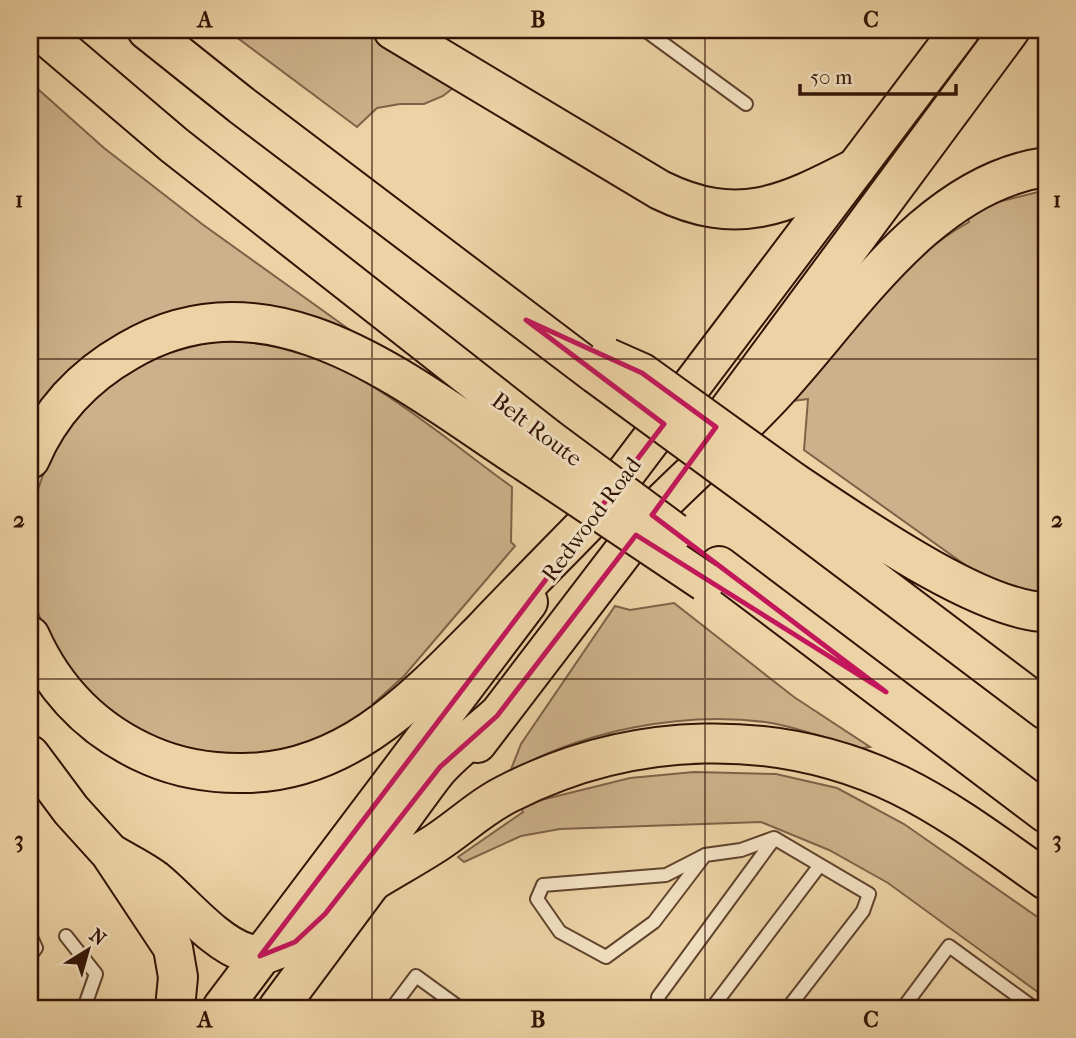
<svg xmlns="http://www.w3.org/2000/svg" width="1076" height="1038" font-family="'IM FELL French Canon',serif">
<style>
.green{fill:#ccb28a;stroke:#7e6248;stroke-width:2}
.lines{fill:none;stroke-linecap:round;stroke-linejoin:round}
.service-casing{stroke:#60432d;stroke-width:16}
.primary-casing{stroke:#311305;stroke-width:42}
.motorway-casing{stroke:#311305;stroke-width:42}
.service{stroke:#f3e2c4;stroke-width:12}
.primary{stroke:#ecd3a5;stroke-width:38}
.motorway{stroke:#ecd3a5;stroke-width:38}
.motorway-bridge-casing{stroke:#311305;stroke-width:42;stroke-linecap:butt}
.motorway-bridge{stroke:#ecd3a5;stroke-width:38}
.marked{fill:none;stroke:#c2185b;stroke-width:5;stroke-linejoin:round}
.grid{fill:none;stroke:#311305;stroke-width:2;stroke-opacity:0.55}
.labels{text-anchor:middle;stroke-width:6;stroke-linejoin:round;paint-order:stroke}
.street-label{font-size:23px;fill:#311305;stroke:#f3e2c4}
.neatline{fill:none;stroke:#311305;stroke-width:2.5}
.grid-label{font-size:23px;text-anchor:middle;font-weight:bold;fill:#311305}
</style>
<rect width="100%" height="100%" fill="#ecd3a5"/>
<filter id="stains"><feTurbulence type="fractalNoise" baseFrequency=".00286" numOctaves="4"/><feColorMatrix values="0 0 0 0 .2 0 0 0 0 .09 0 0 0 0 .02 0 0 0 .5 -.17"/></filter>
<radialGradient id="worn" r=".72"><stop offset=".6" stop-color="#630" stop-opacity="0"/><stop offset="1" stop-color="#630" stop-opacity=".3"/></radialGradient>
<!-- green -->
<path class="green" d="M227 30H368L458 84 443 96 424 104H400L377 108 357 127Z
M30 82 104 148 202 224 357 335 211 308 30 427Z
M1046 190V593L1020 590 985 579 804 450 808 399 793 401C846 338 896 263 969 222L967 216 998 202Z
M209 342C228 342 250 340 269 343 359 361 438 434 512 487L511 542 515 546 404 676 373 704 372 712C341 727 312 744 279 751 177 774 69 708 37 609 9 523 50 421 125 372 150 356 181 350 209 342Z
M674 603 794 697 870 747 858 749C828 739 797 727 765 722 682 711 582 731 510 772L521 744 615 606 630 610Z
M694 772 776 774 837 788 904 824 1046 923V998L888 883 829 850 761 822 560 829 521 836 464 862 458 857 523 812 521 805 630 778Z"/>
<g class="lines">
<!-- service casing -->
<g class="service-casing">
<path id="service" d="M645 30 746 104
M705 855 654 922 606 957 560 932 537 899 543 885 666 875 705 855 741 850 774 838 869 894 863 911 788 1008
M30 935 36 948 30 956
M66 936 96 974 84 1008
M392 1008 416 976 460 1008
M661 1008 658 997 774 839
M712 1008 820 865
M903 1008 949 946 1034 1008"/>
</g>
<!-- primary casing -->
<g class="primary-casing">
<path id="primary" d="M697 453 1010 30
M594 515 960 30
M477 743 655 510
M222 1008 528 602
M278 1008 371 883"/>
</g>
<!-- motorway casing -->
<g class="motorway-casing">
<path id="motorway" d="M39 30 174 145 546 437
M147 30 241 105 596 374
M393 30 660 190C738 228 784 205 856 168
M30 459C50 412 84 376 128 351 272 266 409 386 526 462
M792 481C851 520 979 611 1046 612
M773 504 1046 710
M657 508C697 468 741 430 778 389 852 308 930 183 1046 167
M719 566 1046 813
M30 636C55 692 95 732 151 756 179 768 209 773 239 773 344 775 414 700 483 630 518 593 554 557 590 520
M30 755 71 810 110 853 173 948 178 977 175 1008
M110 853C125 862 142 870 155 880 181 901 215 944 247 953 307 971 402 812 438 769 455 750 478 733 497 716
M373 881C394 868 416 856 436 843 462 826 483 805 511 792 632 731 775 726 899 785 952 811 999 847 1046 880"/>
</g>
<!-- service -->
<use href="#service" class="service"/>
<!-- primary -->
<use href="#primary" class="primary"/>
<!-- motorway -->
<use href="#motorway" class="motorway"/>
<!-- motorway-bridge casing -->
<g class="motorway-bridge-casing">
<path id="motorway-bridge" d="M608 358 642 373 792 481
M596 374 773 504
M546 437 674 532
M526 462 705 582"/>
</g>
<!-- motorway-bridge -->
<use href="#motorway-bridge" class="motorway-bridge"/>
</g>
<!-- marked area -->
<path class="marked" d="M526 320 642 373 716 427 652 515 886 692 636 535 497 716 440 767 325 914 295 942 260 956 664 424Z"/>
<!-- grid -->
<path class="grid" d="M372 30V1008M705 30V1008M30 359H1046M30 679H1046"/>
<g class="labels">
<!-- street labels -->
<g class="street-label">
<text transform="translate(537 429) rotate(37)" y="8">Belt Route</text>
<text transform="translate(591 519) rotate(-53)" y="8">Redwood Road</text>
</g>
</g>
<!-- margin -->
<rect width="1076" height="1038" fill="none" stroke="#ecd3a5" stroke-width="77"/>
<!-- north arrow -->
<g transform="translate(88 950) rotate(37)" stroke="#f3e2c4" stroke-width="5" paint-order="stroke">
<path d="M0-5L12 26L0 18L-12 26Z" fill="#311305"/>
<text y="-10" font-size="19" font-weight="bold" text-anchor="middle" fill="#311305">N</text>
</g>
<!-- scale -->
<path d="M800 84v10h156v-10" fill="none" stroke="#311305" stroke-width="3.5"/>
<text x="810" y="84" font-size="21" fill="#311305" stroke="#f3e2c4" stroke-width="5" paint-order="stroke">50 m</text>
<rect x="38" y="38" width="1000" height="962" class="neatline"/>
<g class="grid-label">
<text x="205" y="27">A</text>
<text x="538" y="27">B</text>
<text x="871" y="27">C</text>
<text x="19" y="207">1</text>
<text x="1057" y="207">1</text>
<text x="19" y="527">2</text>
<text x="1057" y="527">2</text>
<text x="19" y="847">3</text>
<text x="1057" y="847">3</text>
<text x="205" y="1027">A</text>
<text x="538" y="1027">B</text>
<text x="871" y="1027">C</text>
</g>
<rect width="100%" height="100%" filter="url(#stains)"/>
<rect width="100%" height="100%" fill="url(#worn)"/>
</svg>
